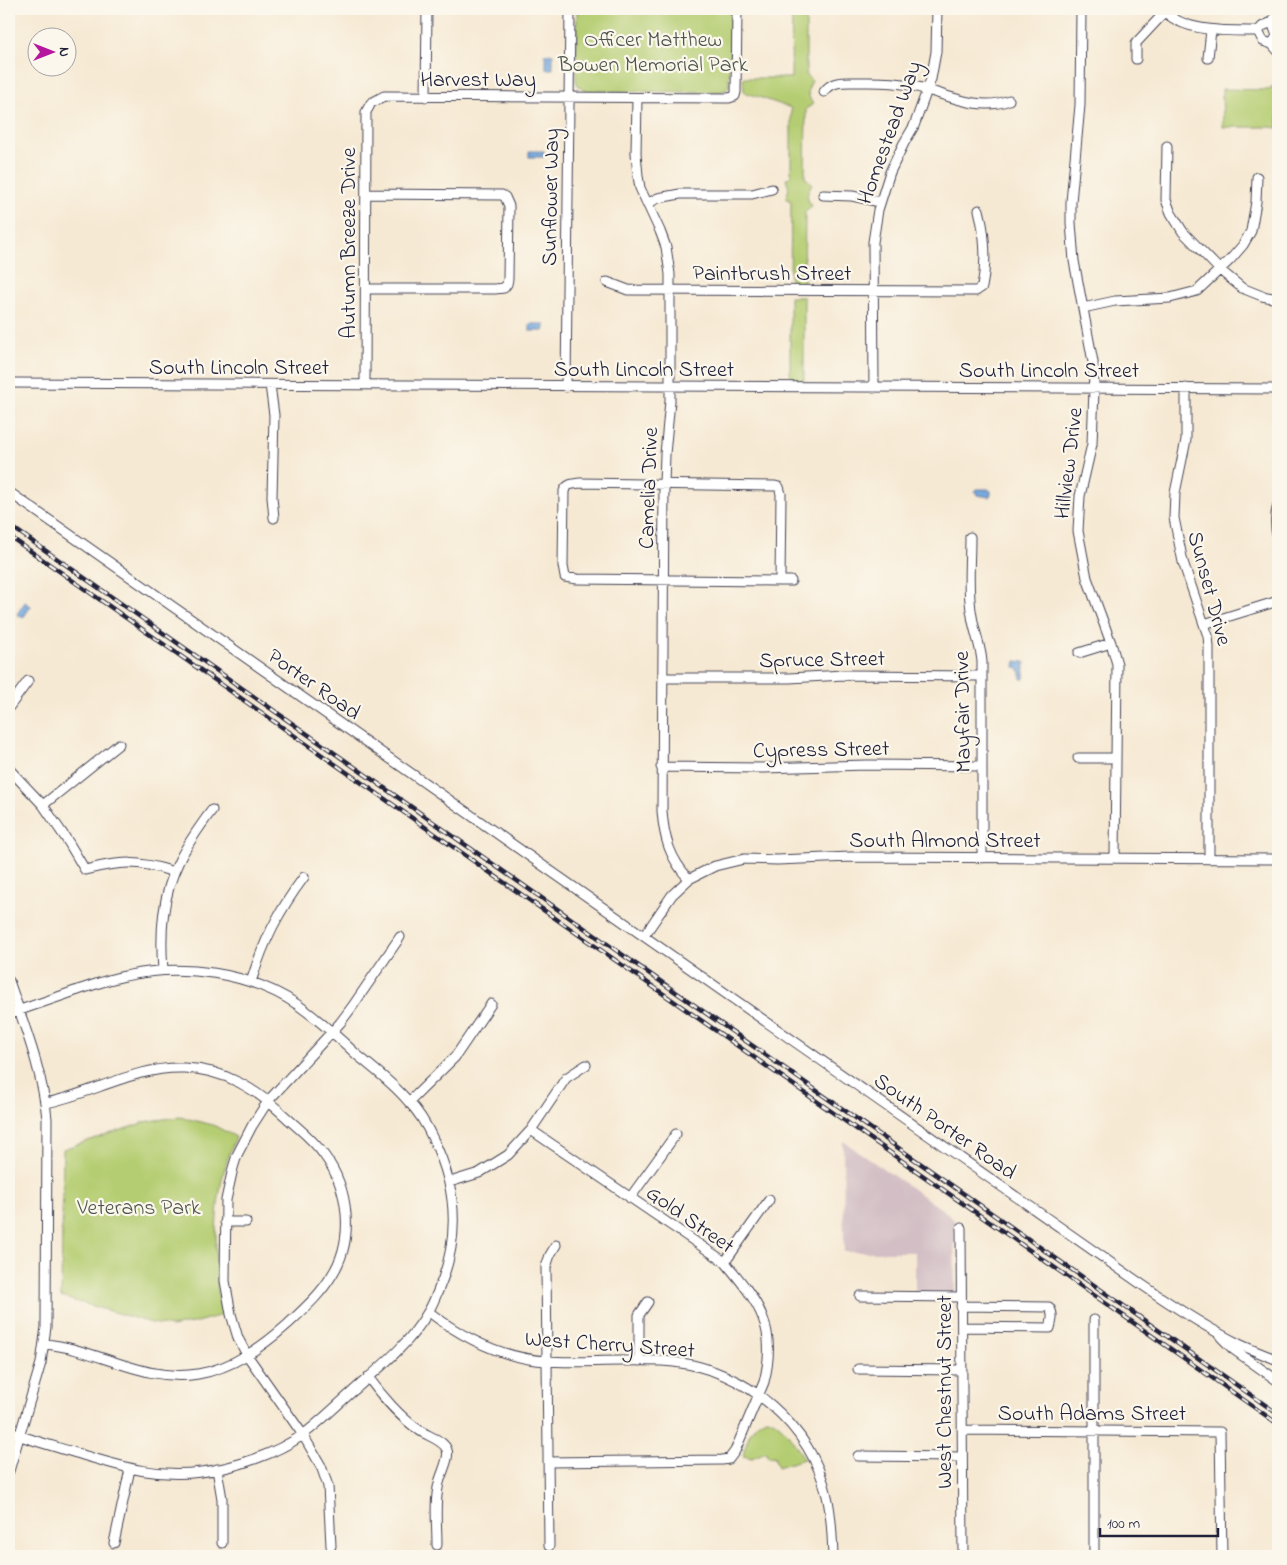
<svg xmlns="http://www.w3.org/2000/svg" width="1287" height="1565" font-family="'Indie Flower',sans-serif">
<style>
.industrial{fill:#d2bec4}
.green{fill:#b5cd72;stroke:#6c7856}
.water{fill:#6da3da;stroke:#48628a}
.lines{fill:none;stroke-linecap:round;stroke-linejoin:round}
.minor-casing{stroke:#424052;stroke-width:11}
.minor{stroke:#fff;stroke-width:9}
.rail-casing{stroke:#22223b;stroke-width:4.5}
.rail{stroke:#fbf7ec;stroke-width:2.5;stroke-dasharray:8;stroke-linecap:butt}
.labels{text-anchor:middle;stroke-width:4.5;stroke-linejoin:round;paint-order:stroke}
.park-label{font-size:22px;fill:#4e554c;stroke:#fbf7ec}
.street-label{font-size:22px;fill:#22223b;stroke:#fbf7ec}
</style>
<rect width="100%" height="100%" fill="#fbf7ec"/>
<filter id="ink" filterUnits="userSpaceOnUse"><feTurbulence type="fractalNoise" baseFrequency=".02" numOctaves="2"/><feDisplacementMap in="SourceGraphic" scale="10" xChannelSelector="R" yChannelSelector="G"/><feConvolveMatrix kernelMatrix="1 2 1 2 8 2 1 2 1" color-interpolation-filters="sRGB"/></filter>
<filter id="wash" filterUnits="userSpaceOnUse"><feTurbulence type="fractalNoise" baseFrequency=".0096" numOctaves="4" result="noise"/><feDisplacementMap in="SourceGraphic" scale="20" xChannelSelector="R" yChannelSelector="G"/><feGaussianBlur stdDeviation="1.12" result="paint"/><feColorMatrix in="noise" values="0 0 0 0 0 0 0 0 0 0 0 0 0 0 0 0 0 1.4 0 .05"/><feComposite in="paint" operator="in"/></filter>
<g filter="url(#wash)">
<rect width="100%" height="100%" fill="#f6e9d3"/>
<!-- industrial -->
<path class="industrial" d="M843 1141 946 1212 954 1220 955 1292H915V1252H844Z"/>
<!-- green -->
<path class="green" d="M577 9H731L729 86 726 90 719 92 590 91C583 91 578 88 576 80Z
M792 9H806V75L812 81C807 89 807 96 813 104L806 109 805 177 812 184C806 192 806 199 812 207L805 212 804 285H790L791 201 786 198 789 188 786 179 791 176V108L744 92 743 78H791Z
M1278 82V128L1269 127H1223L1222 89 1269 90Z
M790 297H804V381H790Z
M180 1117 213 1125 236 1137C219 1176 216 1209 216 1250 216 1272 217 1293 222 1315L193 1323 171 1327 148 1322 61 1297 63 1149 149 1121Z
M767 1418C782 1420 796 1446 804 1459L778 1467 774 1456 768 1457 766 1452 752 1458 743 1456C746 1442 751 1422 767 1418Z"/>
<!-- water -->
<path class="water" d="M544 54H553V69H546V57L544 56Z
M529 151H544V157H529Z
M530 324H544V331H530Z
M977 489H988L991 491V495L989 497 977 495 975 491Z
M25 602 31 606 23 618 17 614Z
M1016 661 1025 662 1024 679H1021V672L1015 667Z"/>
</g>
<g filter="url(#ink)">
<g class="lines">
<!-- minor casing -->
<g class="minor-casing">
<path id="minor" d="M1081 9 1080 105 1071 202V223L1074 261 1093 362 1094 389 1092 444 1080 496 1078 531 1087 578 1111 643 1117 664 1115 858
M1163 9C1181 33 1231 31 1258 31L1263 26 1272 22 1278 13
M1258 31 1263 41 1272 44 1278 51
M1272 44 1277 36 1272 22
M1208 58 1211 30
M1136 59V43L1165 12
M824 92C832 81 842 82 855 82 873 82 891 81 909 85 940 91 977 113 1009 100
M426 97 427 9
M637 98 636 153 638 176 640 188 660 231 666 247 670 274V401L665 454 664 484 662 811C664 838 670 859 689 879
M1167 146 1166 200 1171 213 1183 232 1220 270 1242 288 1262 296 1278 299
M366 194 502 195 505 197 509 206 508 279 507 284 504 288 495 289H366
M823 195 852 196 880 202
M647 204 658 198 680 194H752L772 189
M607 282 628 290 976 291 982 287C987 262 985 233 979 210
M1083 308 1115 301 1170 298 1197 291 1230 260 1243 245 1251 231 1256 202 1257 177
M9 383 1278 389
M270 385 274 415 272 497 274 518
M365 385 366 112 371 103 384 96 729 98 735 96 736 92 737 9
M566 387 570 9
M874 388 873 242 878 210 890 172 904 143 914 126 931 79 936 52 937 9
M1186 388V440L1175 493 1174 518 1183 562 1208 636 1209 647V859
M9 492 1141 1284C1173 1306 1205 1327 1239 1344 1252 1350 1265 1355 1278 1360
M1278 505C1274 517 1276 531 1278 543
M970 537C970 563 967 590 972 616 974 631 981 646 982 662V858
M780 581 781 494 779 487 775 486 580 483C572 484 567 484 564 491L563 566 565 577 577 579 780 581H791
M1204 624 1278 601
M1079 653 1111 643
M663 678H789L844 675 982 676
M9 707 28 681
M1078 758H1116
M661 767 763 768 867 765 982 766
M9 769 43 805 69 843 85 870C121 861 138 860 174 872
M43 805 119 744
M644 936 672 895 689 879 715 866 744 859 777 860 851 857 1278 859
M163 970C160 933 162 896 179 861 188 843 200 826 212 810
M9 981C24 1025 43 1072 47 1119L46 1327 41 1363 9 1471
M251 982C264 940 278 912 304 877
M9 1014C31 1006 53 999 75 991 91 986 108 979 125 976 182 963 249 972 298 1005 319 1020 338 1037 356 1054 374 1069 393 1083 408 1101 419 1112 427 1126 433 1139 458 1189 460 1240 438 1291 435 1298 432 1306 428 1312 410 1344 379 1368 352 1392 336 1406 321 1421 304 1434 276 1454 235 1468 201 1472 154 1478 120 1466 76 1453 53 1446 31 1440 9 1432
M409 1102 455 1057 491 1004
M531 1130 725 1262C759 1303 778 1327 764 1382L735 1451 729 1459 722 1460 548 1462
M450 1182 479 1173 508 1155 531 1130 566 1078 586 1065
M630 1198 676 1134
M225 1222H246
M961 1228 963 1556
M725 1262 769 1200
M860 1296 961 1297
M961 1306 1049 1307C1054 1314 1052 1320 1050 1328L962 1327
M429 1312C463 1338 502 1358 546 1361 571 1363 596 1361 621 1361 639 1361 657 1360 674 1362 746 1370 811 1425 827 1496 832 1516 832 1536 833 1556
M1094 1320V1556
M1221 1337 1233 1349 1278 1381
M44 1344C97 1348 142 1383 198 1374 233 1368 262 1347 288 1324 304 1309 321 1294 332 1275 355 1239 349 1188 324 1155 313 1139 300 1130 286 1117 257 1090 225 1069 184 1068 136 1066 92 1094 46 1103
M639 1361V1315L648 1302
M858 1369 962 1370
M368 1377C381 1395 401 1418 419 1430 427 1436 444 1440 447 1450 450 1458 441 1474 439 1483 434 1503 437 1524 437 1545
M962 1430 1220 1432 1222 1556
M858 1456 962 1457
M217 1469 222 1499V1543
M114 1543 130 1469
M331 1546 328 1486 321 1466 303 1435 247 1355 238 1338 231 1314 225 1281 226 1200 233 1168 237 1155 252 1126 268 1101 340 1023 352 1007 400 937
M549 1546 546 1267 550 1255 556 1245"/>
</g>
<!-- minor -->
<use href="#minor" class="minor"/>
<!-- rail casing -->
<g class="rail-casing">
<path id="rail" d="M9 525 1278 1414
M9 536 1278 1424"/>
</g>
<!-- rail -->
<use href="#rail" class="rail"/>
</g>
</g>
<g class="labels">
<!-- park labels -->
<g class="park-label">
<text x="653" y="46">Officer Matthew<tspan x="653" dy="25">Bowen Memorial Park</tspan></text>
<text x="139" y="1214">Veterans Park</text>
</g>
<!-- street labels -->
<g class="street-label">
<text x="478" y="86">Harvest Way</text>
<text transform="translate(888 132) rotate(-70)" y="8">Homestead Way</text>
<text transform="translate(549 197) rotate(-89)" y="8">Sunflower Way</text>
<text transform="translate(347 243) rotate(-90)" y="8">Autumn Breeze Drive</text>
<text x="772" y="280">Paintbrush Street</text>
<text x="239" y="374">South Lincoln Street</text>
<text x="644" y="376">South Lincoln Street</text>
<text x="1049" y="377">South Lincoln Street</text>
<text transform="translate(1067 463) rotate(-83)" y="8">Hillview Drive</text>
<text transform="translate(647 488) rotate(-88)" y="8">Camelia Drive</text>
<text transform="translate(1211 588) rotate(75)" y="8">Sunset Drive</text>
<text transform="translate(822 658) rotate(-1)" y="8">Spruce Street</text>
<text transform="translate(315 683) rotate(35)" y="8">Porter Road</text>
<text transform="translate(961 712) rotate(-91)" y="8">Mayfair Drive</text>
<text transform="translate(821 748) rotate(-1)" y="8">Cypress Street</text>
<text x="945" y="847">South Almond Street</text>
<text transform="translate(946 1125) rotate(35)" y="8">South Porter Road</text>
<text transform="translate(691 1218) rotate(35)" y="8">Gold Street</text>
<text transform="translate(610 1343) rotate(4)" y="8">West Cherry Street</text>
<text transform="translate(943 1392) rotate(-90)" y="8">West Chestnut Street</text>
<text x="1092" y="1420">South Adams Street</text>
</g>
</g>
<!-- margin -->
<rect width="1287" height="1565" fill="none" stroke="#fbf7ec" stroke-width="30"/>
<!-- north arrow -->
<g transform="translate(52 52) rotate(90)"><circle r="24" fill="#fbf7ec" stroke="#a4a2a5"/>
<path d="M0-4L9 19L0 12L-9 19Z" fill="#b5179e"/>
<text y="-8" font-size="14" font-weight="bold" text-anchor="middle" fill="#22223b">N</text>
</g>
<!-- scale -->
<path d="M1100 1528v8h118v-8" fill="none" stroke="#22223b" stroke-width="2.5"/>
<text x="1107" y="1528" font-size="15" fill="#22223b" stroke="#fbf7ec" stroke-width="4" paint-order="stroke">100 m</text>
</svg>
